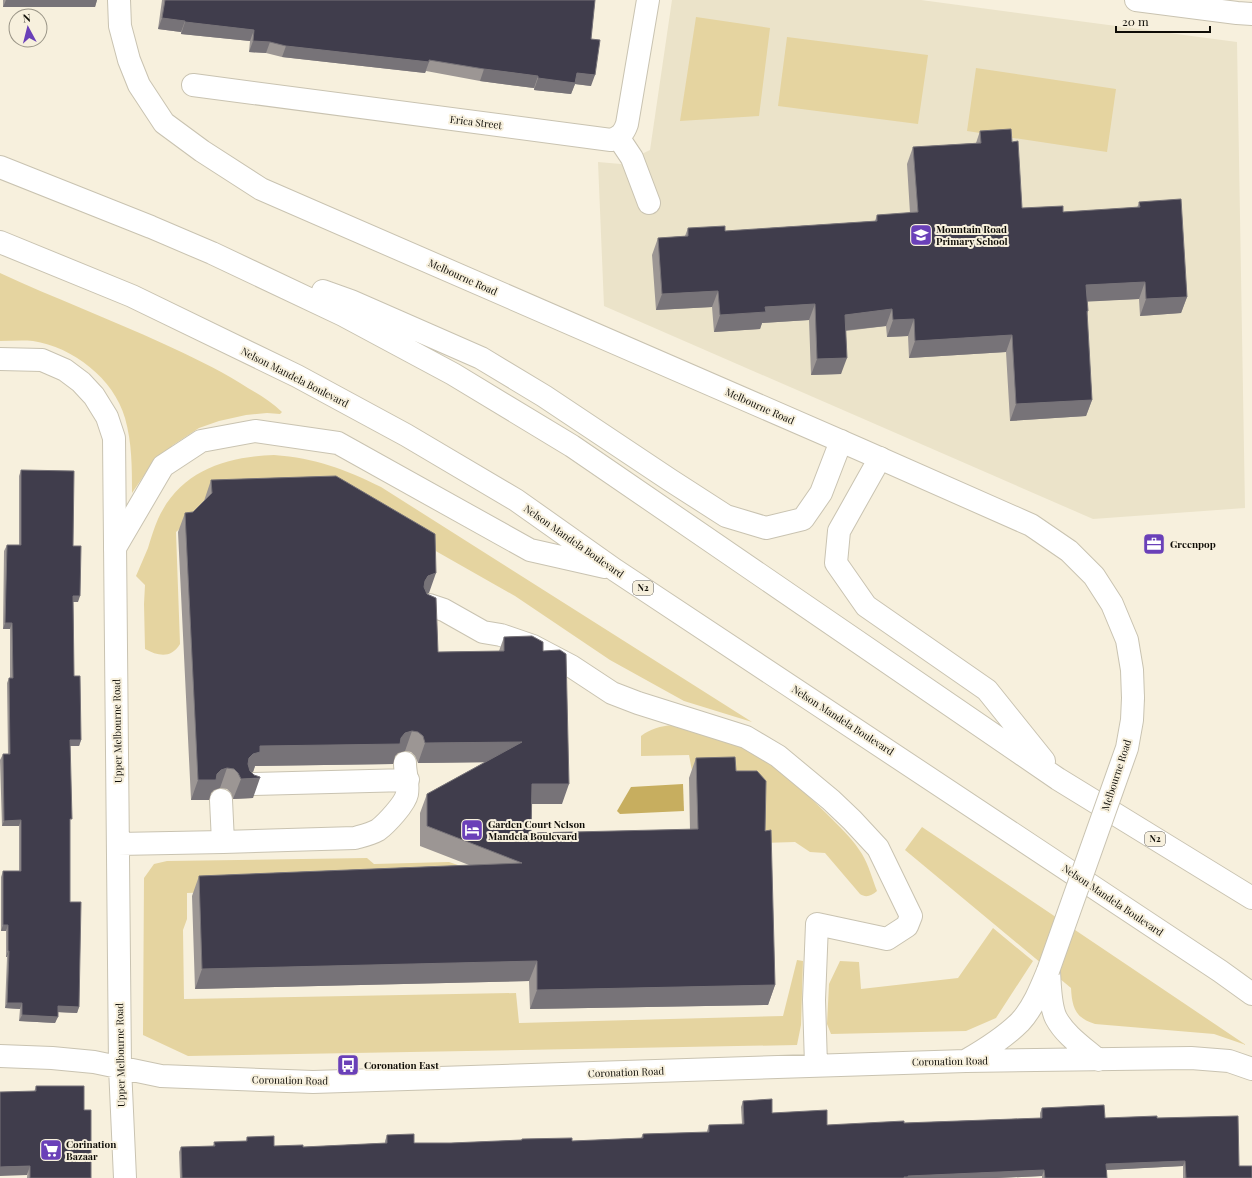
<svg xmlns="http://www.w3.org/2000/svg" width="1252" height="1178" font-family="'Playfair Display',serif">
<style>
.built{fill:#ebe3c9}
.green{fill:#e5d4a0}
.water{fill:#c7ae5f}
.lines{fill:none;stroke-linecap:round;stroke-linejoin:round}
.minor-casing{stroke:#c9c3b1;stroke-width:24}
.highway-casing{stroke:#c9c3b1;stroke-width:24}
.minor{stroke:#fff;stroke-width:22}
.highway{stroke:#fff;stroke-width:22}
.minor-bridge-casing{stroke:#c9c3b1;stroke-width:24;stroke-linecap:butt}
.minor-bridge{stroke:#fff;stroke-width:22}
.wall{fill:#9c9694}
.shaded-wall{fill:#777378}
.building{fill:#403d4c;stroke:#777378}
.labels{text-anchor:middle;stroke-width:4;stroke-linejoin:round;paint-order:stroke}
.shield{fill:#f7f0dd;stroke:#545046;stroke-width:1}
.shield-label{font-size:9px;font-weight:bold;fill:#0e0c06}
.street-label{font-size:10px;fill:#0e0c06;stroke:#f7f0dd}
.poi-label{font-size:10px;font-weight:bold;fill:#0e0c06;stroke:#f7f0dd;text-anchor:start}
</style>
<rect width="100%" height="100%" fill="#f7f0dd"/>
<!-- built -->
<path class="built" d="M672 0H921L1237 42 1245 508 1093 519 604 306 598 162 621 164 650 150Z"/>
<!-- green -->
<path class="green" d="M696 17 770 28 759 116 680 121Z
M787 37 928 55 918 124 778 106Z
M976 68 1116 89 1107 152 967 131Z
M0 273C54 298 110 319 164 344 190 356 216 368 240 383 254 392 270 400 282 412L280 414 267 413 246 415 219 421 199 428 173 445 149 468 132 493C132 467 132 443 125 418 114 379 73 347 33 341 22 340 11 341 0 341Z
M274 455C316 458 344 469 381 487L752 722 684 701 610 660 515 596 404 533 198 512 176 532 180 644C171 659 158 656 145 649L144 604 145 585 136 576C140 567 144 557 148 548 151 538 154 528 158 519 180 471 225 457 274 455Z
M672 725C693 732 715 737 736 745 771 759 806 793 832 819 843 830 854 841 862 854 869 866 872 878 877 891 871 896 866 898 860 894L825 853 810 852 795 842 760 843 693 776 689 755 641 756V736C650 729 661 726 672 725Z
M922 827 1246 1045 1214 1034 1095 1024C1075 1018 1072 1007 1071 988L905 850Z
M367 858 374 864 449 862 479 872V883L187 893V919L183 930 184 999 516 993 519 1023 783 1016 797 960 803 961 801 1025 797 1045 188 1056 143 1035 144 878 154 864 167 861Z
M993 928 1033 961 996 1018 966 1031 831 1034 827 1024 829 984 840 961 859 962 861 989 958 978Z"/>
<!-- water -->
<path class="water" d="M683 784 684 811 620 814 617 811 631 787Z"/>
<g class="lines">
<!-- minor casing -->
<g class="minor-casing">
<path id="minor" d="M119 0 120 26 129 60 139 85 164 123 202 151 261 189 859 449 1031 525 1069 551 1094 576 1112 604 1127 640 1132 670 1133 698
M1136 0 1237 13 1252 14
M193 85 611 140C620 137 624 133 627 124L648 0
M618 137 632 158 649 203
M0 359 42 360 65 370 81 382 94 396 107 417 114 438 120 1067 125 1178
M429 605 444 610 483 632 501 635 533 646 571 666 612 693 638 703 746 737 778 756 831 800 852 820 878 848 911 916 907 926 887 939 817 924 814 1000 816 1065
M253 784 408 780
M221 800 223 842 355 838C362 836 371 834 378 830 386 824 405 804 407 794 409 783 405 774 405 763
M118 844 223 842
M1049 972C1050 986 1050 1006 1056 1018 1065 1035 1083 1047 1098 1060
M0 1056 52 1058 94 1062 161 1076 313 1082 966 1061 1191 1058 1229 1061 1252 1069
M967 1060C986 1049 1004 1038 1020 1022 1033 1008 1041 988 1048 971"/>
</g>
<!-- highway casing -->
<g class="highway-casing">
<path id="highway" d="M0 167 151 227 212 253 343 315 453 374 572 446 1058 779 1252 898
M0 242 132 296 297 376 406 435 516 500 615 570 1220 971 1252 994
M323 291 351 301 481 358 544 396 670 480 726 516 766 528 803 519 821 493 841 441
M880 458 839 531 836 563 866 606 987 690 1044 761
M115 548 163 466 201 441 255 431 338 443 530 550 605 567"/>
</g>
<!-- minor -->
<use href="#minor" class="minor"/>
<!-- highway -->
<use href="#highway" class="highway"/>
<!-- minor-bridge casing -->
<g class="minor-bridge-casing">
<path id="minor-bridge" d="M1048 971 1127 748 1132 720 1133 698"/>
</g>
<!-- minor-bridge -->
<use href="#minor-bridge" class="minor-bridge"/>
</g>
<!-- wall -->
<path class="wall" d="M3 0H97L95 7H3Z
M162 0H595L591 39V86L575 84 571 94 534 90V88L480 81 426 71 425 73 282 57 266 53 249 52 250 41 181 34V32L158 29Z
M980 131 1012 142 1022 208 1063 212 1137 208 1139 202 1187 297 1181 313 1140 316 1139 299 1087 301 1088 311 1087 314 1092 400 1086 416 1010 421 1006 352 909 358 908 336 887 337 886 326 846 331 841 374 811 375 809 320 762 323 760 329 714 332 712 307 656 310 652 255 658 238 685 236 688 228 725 231 875 221 877 215 910 213 907 164 913 147 976 143Z
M21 470 73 546 78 602H73L74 676 81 740 79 746H70V902L79 1007 77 1013 58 1012 55 1023 19 1021 20 1009 5 1008 7 957H6V931H1V877L3 871H19V826H2L0 760 3 754H8L7 683 9 678H10V629H3L4 551 7 545H19V476Z
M211 480 429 593H427L438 652 499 651 504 637 543 651 562 804H532L531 833 690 830 689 778 696 758 736 771 765 831 775 985 768 1005 530 1009 529 981 195 989 192 896 199 876 469 865 420 846V813L427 794 485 762 418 763 415 756 411 752 405 751 398 753 395 756 393 764 255 766 253 772H251L253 798 233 799 231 793 227 789 220 788 214 790 211 793 209 800H191L178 532 185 513 193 512 204 501Z
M36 1086 84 1110 91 1178H27L34 1092Z
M743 1101 772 1113 827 1125 904 1123 1040 1118V1113L1042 1108 1105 1118H1157L1239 1166 1252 1178H1183V1166L1107 1170V1178H1042V1176L997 1178H180L179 1152 181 1147 213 1146 214 1142 246 1141 247 1137 274 1146 303 1147 385 1143V1141L387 1135 414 1143H451L521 1140 522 1139 572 1141 641 1138 643 1134 707 1133V1131L709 1125 742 1124 741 1107Z"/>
<!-- shaded-wall -->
<path class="shaded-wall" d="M6 0H97L95 7H3Z
M162 18 185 21 181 32 158 29Z
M185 22 254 30 250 41 181 34Z
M253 41 270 42 266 53 249 52Z
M286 46 429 62 425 73 282 57Z
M484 69 538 76 534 88 480 81Z
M577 73 595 75 591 86 575 84 571 94 534 90 538 78Z
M1145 282 1139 299 1080 302 1086 285Z
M718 291 712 307 656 310 662 294Z
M1187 297 1181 313 1140 316 1146 299Z
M815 304 809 320 762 323 760 329 714 332 720 315 765 307Z
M892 309 886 326 839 331 845 315Z
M914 319 908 336 887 337 893 320Z
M1012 335 1006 352 909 358 915 341Z
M847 358 841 374 811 375 817 359Z
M1092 400 1086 416 1010 421 1016 404Z
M436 573 429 593 420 596 425 581 428 576Z
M73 596H80L78 602H71Z
M5 623H12L10 629H3Z
M412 731 405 751 398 753 395 756 393 764 255 766 253 772 246 774 242 778 249 758 260 746 401 738 405 733Z
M70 740H81L79 746H68Z
M522 742 515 762 418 763 425 743Z
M227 768 220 788 214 790 211 793 209 800H191L198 780 217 774 221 770Z
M260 778 253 798 233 799 241 779Z
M532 784H569L562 804H525Z
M21 820 19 826H2L4 821Z
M3 925H8L6 931H1Z
M8 951H9L7 957H6Z
M537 961 529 981 195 989 202 969Z
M775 985 768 1005 530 1009 537 990Z
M7 1003H22L20 1009 5 1008Z
M58 1006 79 1007 77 1013 56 1012Z
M22 1015 58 1017 55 1023 19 1021Z
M1185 1161 1183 1166 1104 1170 1106 1164Z
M30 1166 27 1175 0 1176V1167Z
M1044 1170 1042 1176 997 1178H904L908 1176Z"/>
<!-- building -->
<path class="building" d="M165 0H595L591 39 600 40 595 75 577 73 575 83 538 78V76L484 69 429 60V62L286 46 270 42 253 41 254 30 185 22V21L162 18Z
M1011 129 1012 142 1018 141 1022 208 1063 206V212L1140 207 1139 202 1181 199 1187 297 1146 299 1145 282 1086 285 1088 311H1087L1092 400 1016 404 1012 335 915 341 914 319 893 320 892 309 845 315 847 358 817 359 815 304 765 307 766 312 720 315 718 291 662 294 658 238 688 236V228L725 226V231L877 221V215L918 212 913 147 981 143 980 131Z
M21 470 74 471 73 546H81L80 596H73L74 676H80L81 740H70L72 819H70V902H81L79 1007 58 1006V1017L22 1015V1003H7L9 951H8V925H3V871H21V820L4 821 3 754H10L9 678H13L12 623H5L7 545H21Z
M336 476 435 534 436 573 428 576 425 581 424 587 427 594 436 598 438 652 504 651V637L532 636 543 642V651L560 650 566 654 569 784H532L531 833 698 829 696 758 735 757 736 771H757L766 781 765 831 771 830 775 985 537 990V961L202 969 199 876 522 863 427 826V794L522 742 425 743 423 736 418 732 412 731 405 733 401 738 400 744 260 746V752L253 754 249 758 248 764 250 771 254 775 260 777V778L241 779 238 773 234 769 227 768 221 770 217 774 216 780H198L185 513 193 512 212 493 211 480Z
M36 1086H84V1110H91V1178H30V1166L0 1167V1092L36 1091Z
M772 1099V1113L827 1110V1125L904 1121V1123L1042 1118V1108L1104 1105 1105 1118 1157 1116V1118L1238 1116 1239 1166H1252V1178H1186L1185 1161 1106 1164 1107 1178H1045L1044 1170 908 1176V1177H904V1178H182L181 1147 215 1146 214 1142 247 1141V1137L274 1136V1146L303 1145V1147L387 1143V1135L414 1134V1143H451L522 1140V1139L572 1138V1141L643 1138V1134L709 1132V1125L744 1124 743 1101Z"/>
<!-- icons -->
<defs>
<g id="school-square" transform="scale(1.15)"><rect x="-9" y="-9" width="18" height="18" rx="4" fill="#6a40b8" stroke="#f7f0dd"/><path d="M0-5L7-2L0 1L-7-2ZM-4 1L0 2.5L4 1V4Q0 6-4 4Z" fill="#fff"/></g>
<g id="office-square" transform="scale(1.15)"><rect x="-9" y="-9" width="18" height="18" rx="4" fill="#6a40b8" stroke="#f7f0dd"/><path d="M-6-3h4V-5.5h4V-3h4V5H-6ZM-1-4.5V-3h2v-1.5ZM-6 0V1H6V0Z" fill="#fff"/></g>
<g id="hotel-square" transform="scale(1.15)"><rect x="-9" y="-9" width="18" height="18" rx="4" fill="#6a40b8" stroke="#f7f0dd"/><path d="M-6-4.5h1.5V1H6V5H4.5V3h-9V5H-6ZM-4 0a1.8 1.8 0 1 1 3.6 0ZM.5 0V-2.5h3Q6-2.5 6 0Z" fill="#fff"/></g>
<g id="bus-square" transform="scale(1.15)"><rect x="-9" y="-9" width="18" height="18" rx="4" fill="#6a40b8" stroke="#f7f0dd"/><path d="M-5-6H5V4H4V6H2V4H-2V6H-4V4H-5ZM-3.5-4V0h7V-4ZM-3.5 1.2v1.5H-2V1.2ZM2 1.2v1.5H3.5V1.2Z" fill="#fff"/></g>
<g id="supermarket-square" transform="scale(1.15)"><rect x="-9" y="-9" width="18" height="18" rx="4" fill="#6a40b8" stroke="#f7f0dd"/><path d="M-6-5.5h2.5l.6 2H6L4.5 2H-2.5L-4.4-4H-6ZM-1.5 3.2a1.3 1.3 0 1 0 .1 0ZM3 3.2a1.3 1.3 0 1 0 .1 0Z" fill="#fff"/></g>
</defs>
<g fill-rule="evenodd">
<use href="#school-square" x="921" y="235"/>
<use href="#office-square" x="1154" y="544"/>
<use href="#hotel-square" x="472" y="830"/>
<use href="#bus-square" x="348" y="1065"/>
<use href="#supermarket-square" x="51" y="1150"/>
</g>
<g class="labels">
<!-- shield labels -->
<g class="shield">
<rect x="633" y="581" width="20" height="14" rx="3"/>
<rect x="1145" y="832" width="20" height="14" rx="3"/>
</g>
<g class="shield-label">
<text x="643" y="591">N2</text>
<text x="1155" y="842">N2</text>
</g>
<!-- street labels -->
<g class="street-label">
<text transform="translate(476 122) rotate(7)" y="4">Erica Street</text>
<text transform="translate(463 277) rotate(24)" y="4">Melbourne Road</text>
<text transform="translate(295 377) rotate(27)" y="4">Nelson Mandela Boulevard</text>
<text transform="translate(760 406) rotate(24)" y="4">Melbourne Road</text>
<text transform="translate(574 541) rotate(35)" y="4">Nelson Mandela Boulevard</text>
<text transform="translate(843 720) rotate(33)" y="4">Nelson Mandela Boulevard</text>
<text transform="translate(117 731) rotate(-91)" y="4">Upper Melbourne Road</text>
<text transform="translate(1116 775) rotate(-72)" y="4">Melbourne Road</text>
<text transform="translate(1113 900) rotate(34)" y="4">Nelson Mandela Boulevard</text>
<text transform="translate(120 1055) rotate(-91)" y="4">Upper Melbourne Road</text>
<text transform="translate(950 1061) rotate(-1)" y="4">Coronation Road</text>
<text transform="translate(626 1072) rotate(-2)" y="4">Coronation Road</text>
<text transform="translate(290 1080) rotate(1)" y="4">Coronation Road</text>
</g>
<!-- poi labels -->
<g class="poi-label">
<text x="936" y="233">Mountain Road<tspan x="936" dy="12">Primary School</tspan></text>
<text x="1170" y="548">Greenpop</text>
<text x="488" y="828">Garden Court Nelson<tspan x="488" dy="12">Mandela Boulevard</tspan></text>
<text x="364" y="1069">Coronation East</text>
<text x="66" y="1148">Corination<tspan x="66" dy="12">Bazaar</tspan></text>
</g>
</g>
<!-- north arrow -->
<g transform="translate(28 28) rotate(353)"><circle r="19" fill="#f7f0dd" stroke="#9a9587"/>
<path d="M0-3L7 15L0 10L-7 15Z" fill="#6a40b8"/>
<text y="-6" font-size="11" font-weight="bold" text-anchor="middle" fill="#0e0c06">N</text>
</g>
<!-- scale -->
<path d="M1116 26v6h94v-6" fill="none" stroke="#0e0c06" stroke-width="2"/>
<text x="1122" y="26" font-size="12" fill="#0e0c06" stroke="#f7f0dd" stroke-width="3" paint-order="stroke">20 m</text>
</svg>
